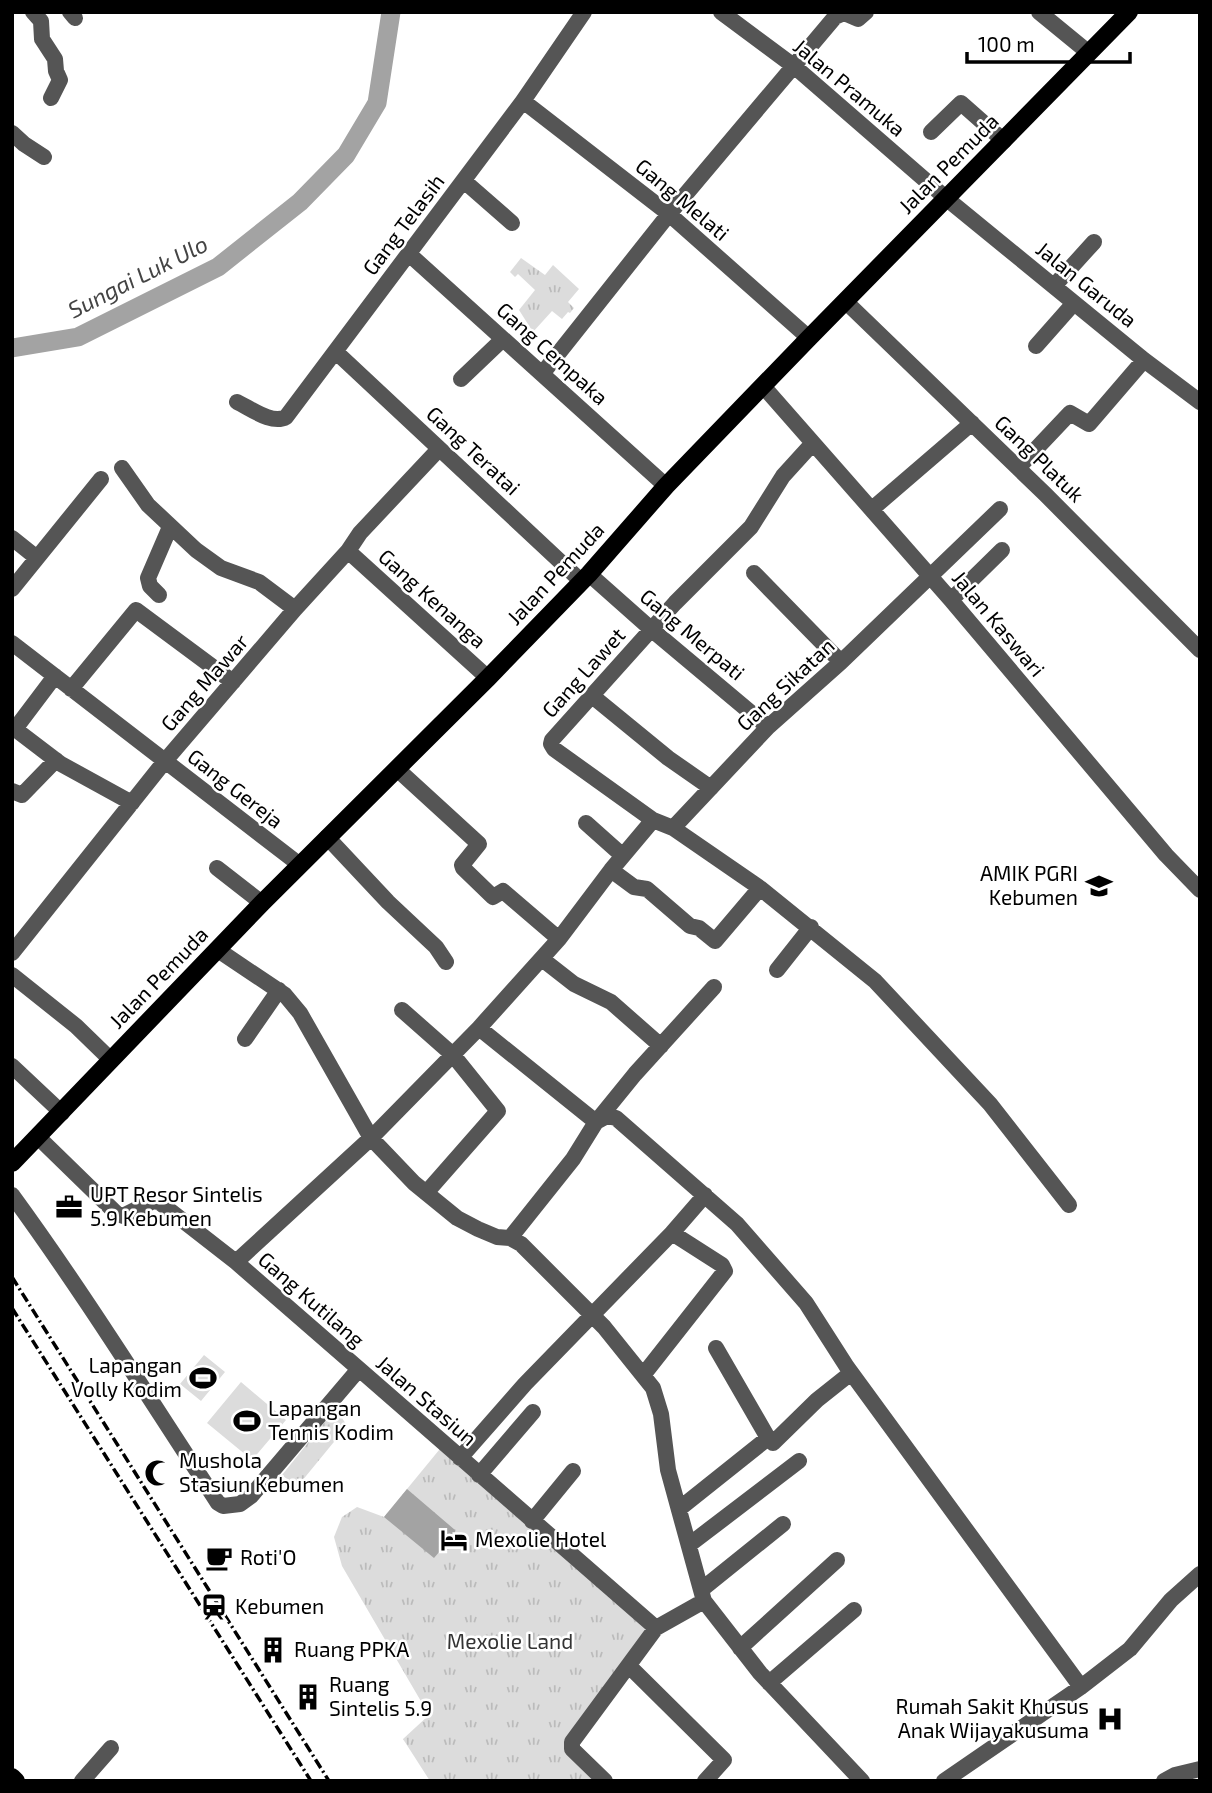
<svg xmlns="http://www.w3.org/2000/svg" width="1212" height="1793" font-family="'Exo 2',sans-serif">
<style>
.park{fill:url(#park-tufts)}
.garden{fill:#dcdcdc}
.water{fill:#a3a3a3}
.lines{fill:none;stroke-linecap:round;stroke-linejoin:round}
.river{stroke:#a3a3a3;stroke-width:19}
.minor{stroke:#555;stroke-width:16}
.major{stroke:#000;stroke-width:18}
.rail{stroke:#000;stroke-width:3.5;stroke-dasharray:10 3.5 2 3.5;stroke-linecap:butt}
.labels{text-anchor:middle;stroke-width:5;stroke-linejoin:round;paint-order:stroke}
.street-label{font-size:21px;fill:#000;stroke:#fff}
.poi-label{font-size:21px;fill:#000;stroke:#fff;text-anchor:start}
.park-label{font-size:21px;fill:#333;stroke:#fff}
.water-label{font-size:23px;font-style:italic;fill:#444;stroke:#fff}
</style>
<defs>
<pattern id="park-tufts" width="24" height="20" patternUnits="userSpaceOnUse" patternTransform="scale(1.75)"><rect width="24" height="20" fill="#dcdcdc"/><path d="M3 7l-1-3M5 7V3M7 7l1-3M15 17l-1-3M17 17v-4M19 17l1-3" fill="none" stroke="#bbb"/></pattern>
</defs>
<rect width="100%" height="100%" fill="#fff"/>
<!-- park -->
<path class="park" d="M521 258 545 275 553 265 579 289 568 302 574 308 570 313 568 312 562 319 552 311 533 332 519 310 535 290 518 274 515 277 510 272Z
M336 1408 347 1426 297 1487 282 1475Z
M444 1444 656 1628 566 1747 602 1781H430L403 1739 429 1715 342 1566 334 1537 342 1517 357 1507 384 1517Z"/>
<!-- garden -->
<path class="garden" d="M204 1355 225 1372 201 1401 180 1384Z
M241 1382 286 1420 252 1460 207 1423Z"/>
<!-- water -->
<path class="water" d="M407 1489 455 1530V1544L449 1549 440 1551 434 1558 384 1517Z"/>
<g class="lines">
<!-- river -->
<path class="river" d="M12 348 78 337 218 267 300 202 346 155 377 103 391 12"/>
<!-- minor -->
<path class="minor" d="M33 12 41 21 42 39 55 59 56 71 60 80 51 98
M70 12 75 18
M721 12 795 67 947 199 1144 360 1200 402
M1039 12 1089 53
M523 101 669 214 809 338
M931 132 961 103 1004 141
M12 133 24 144 44 157
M464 181 512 223
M409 254 666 486
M1054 286 1094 242
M845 301 1045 494 1200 650
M1036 346 1074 303
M336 352 581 581
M542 374 669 214 835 17 844 13 858 19 866 12
M461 379 503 339
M763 386 951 600 1166 855 1200 890
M237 402C250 408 272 425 286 417L523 101 584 12
M122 468 148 505 196 550 221 568 259 582 295 609
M1018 468 1070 413 1089 424 1144 360
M872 509 972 423
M12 538 37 558
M348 551 488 678
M754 573 841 662
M589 574 651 629 768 727
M12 589 101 479
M159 595 150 586 148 578 170 527
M951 600 1002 550
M12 643 300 865
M55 676 15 729 61 764 132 803
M71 689 136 610 233 682
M591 695 668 758 711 788
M397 769 479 844 462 865 463 868 493 897 503 891 559 939
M12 791 22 795 56 760
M653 820 554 749 551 744 552 740 675 603 751 527 783 476 813 443
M586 823 623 856
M673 828 768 727 841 662 1000 509
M327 837 388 902 436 947 446 962
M217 868 262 903
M611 870 634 887 647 889 690 926 699 928 715 941 760 888
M218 950 285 995 300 1013 371 1138 414 1183 457 1218 478 1229 497 1237 510 1238 521 1244 604 1327 653 1388 661 1414 668 1470 704 1601 760 1673 862 1781
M12 953 165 761 295 609 348 551 360 533 439 449
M542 959 574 984 611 1002 661 1046
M777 970 811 927
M12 975 76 1026 111 1060
M402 1010 453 1055 498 1111 426 1193
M479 1028 596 1122 635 1074 714 987
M245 1039 279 990
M12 1066 62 1113
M38 1137 116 1213 123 1216 153 1201 159 1202 236 1262 371 1138 479 1028 559 939 611 870 653 820 673 828 760 888 875 981 990 1104 1069 1205
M12 1195C85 1295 150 1400 218 1503L223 1506 240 1504 251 1496 359 1369 656 1628 572 1742V1749L605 1781
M510 1238 573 1159 596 1122 607 1116 616 1118 737 1224 806 1303 847 1367 1081 1687
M236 1262 359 1369
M716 1348 768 1438 773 1443 817 1400 851 1373
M644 1374 725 1271 722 1265 672 1233
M460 1458 525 1384 672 1233 705 1195
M479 1475 533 1412
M679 1509 768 1438
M532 1521 573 1471
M689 1545 799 1461
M701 1590 783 1524
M656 1628 704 1601
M740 1648 837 1560
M629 1666 724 1760 705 1781
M769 1683 854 1610
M82 1781 111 1748
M944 1781 1081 1687 1130 1649 1171 1600 1200 1574
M1164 1781 1175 1775 1200 1769"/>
<!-- major -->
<path class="major" d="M12 1163 262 903 488 678 589 574 666 486 809 338 1129 12
M12 1777 16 1781"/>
<!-- rail -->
<path class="rail" d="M12 1277 329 1781
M12 1308 311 1781"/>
</g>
<!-- icons -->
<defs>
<g id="university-bare" transform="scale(2.1)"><path d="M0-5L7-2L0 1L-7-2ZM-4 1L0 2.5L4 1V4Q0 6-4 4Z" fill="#000" stroke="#fff" stroke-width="2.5" paint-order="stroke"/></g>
<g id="office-bare" transform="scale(2.1)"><path d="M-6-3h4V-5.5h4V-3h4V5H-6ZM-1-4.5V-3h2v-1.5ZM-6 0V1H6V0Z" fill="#000" stroke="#fff" stroke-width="2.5" paint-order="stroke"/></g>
<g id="stadium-bare" transform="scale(2.1)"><path d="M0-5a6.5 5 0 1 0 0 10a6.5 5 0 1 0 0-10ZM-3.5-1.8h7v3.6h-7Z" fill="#000" stroke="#fff" stroke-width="2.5" paint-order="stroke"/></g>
<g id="mosque-bare" transform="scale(2.1)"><path d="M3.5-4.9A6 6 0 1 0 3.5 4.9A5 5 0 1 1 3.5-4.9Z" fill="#000" stroke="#fff" stroke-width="2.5" paint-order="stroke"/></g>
<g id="hotel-bare" transform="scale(2.1)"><path d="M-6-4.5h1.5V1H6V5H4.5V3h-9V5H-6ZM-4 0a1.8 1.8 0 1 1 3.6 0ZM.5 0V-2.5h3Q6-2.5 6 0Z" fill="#000" stroke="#fff" stroke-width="2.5" paint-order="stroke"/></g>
<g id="cafe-bare" transform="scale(2.1)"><path d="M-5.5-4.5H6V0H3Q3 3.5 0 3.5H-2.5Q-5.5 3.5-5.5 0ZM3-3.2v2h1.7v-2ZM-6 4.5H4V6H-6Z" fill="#000" stroke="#fff" stroke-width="2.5" paint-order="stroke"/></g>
<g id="station-bare" transform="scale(2.1)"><path d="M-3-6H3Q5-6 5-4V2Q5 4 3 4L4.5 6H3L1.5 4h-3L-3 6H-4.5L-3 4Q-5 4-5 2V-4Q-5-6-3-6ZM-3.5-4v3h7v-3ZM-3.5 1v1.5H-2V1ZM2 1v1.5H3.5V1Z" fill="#000" stroke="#fff" stroke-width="2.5" paint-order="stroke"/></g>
<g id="building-bare" transform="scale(2.1)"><path d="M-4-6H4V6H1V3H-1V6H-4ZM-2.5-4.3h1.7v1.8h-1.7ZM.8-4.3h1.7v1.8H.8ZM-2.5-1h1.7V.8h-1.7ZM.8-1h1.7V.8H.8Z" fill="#000" stroke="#fff" stroke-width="2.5" paint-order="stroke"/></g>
<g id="hospital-bare" transform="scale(2.1)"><path d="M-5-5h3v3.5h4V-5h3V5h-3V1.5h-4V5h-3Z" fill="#000" stroke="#fff" stroke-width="2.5" paint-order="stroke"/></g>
</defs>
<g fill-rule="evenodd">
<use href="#university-bare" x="1099" y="886"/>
<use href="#office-bare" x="69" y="1207"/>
<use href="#stadium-bare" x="203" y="1378"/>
<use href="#stadium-bare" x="247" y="1421"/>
<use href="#mosque-bare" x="158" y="1473"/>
<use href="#hotel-bare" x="454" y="1540"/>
<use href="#cafe-bare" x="219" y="1558"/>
<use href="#station-bare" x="214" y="1607"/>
<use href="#building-bare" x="273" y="1650"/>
<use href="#building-bare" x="308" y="1697"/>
<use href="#hospital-bare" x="1110" y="1719"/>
</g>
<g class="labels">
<!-- street labels -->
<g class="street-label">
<text transform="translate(849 88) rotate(40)" y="7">Jalan Pramuka</text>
<text transform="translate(949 164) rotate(-45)" y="7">Jalan Pemuda</text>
<text transform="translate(682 200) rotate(40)" y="7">Gang Melati</text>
<text transform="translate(404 225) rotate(-53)" y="7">Gang Telasih</text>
<text transform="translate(1086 285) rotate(39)" y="7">Jalan Garuda</text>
<text transform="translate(552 354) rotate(42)" y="7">Gang Cempaka</text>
<text transform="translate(473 451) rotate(43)" y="7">Gang Teratai</text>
<text transform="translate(1039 459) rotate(44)" y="7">Gang Platuk</text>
<text transform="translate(556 574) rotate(-47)" y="7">Jalan Pemuda</text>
<text transform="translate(432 599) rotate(42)" y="7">Gang Kenanga</text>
<text transform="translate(998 624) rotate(50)" y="7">Jalan Kaswari</text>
<text transform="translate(692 635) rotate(40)" y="7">Gang Merpati</text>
<text transform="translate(584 673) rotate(-48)" y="7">Gang Lawet</text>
<text transform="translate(205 683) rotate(-49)" y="7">Gang Mawar</text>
<text transform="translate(786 685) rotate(-43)" y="7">Gang Sikatan</text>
<text transform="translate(235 789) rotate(38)" y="7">Gang Gereja</text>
<text transform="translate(159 978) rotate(-46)" y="7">Jalan Pemuda</text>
<text transform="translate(311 1300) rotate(41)" y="7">Gang Kutilang</text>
<text transform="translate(426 1401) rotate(41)" y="7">Jalan Stasiun</text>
</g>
<!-- poi labels -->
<g class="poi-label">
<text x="1078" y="881" text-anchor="end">AMIK PGRI<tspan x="1078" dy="24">Kebumen</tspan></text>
<text x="90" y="1202">UPT Resor Sintelis<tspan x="90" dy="24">5.9 Kebumen</tspan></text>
<text x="182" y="1373" text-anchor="end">Lapangan<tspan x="182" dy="24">Volly Kodim</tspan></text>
<text x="268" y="1416">Lapangan<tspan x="268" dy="24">Tennis Kodim</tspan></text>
<text x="179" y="1468">Mushola<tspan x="179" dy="24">Stasiun Kebumen</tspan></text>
<text x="475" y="1547">Mexolie Hotel</text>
<text x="240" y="1565">Roti'O</text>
<text x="235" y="1614">Kebumen</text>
<text x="294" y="1657">Ruang PPKA</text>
<text x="329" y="1692">Ruang<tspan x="329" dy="24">Sintelis 5.9</tspan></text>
<text x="1089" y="1714" text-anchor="end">Rumah Sakit Khusus<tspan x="1089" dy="24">Anak Wijayakusuma</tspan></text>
</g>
<!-- park labels -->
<g class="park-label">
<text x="510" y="1649">Mexolie Land</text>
</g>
<!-- water labels -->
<g class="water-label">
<text transform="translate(138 277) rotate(-27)" y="8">Sungai Luk Ulo</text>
</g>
</g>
<!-- border -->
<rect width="1212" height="1793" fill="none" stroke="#000000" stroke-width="28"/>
<!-- scale -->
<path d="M967 52v10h163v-10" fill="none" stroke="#000000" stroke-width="3.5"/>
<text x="978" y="52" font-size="21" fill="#000000" stroke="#ffffff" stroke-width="5" paint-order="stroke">100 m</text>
</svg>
